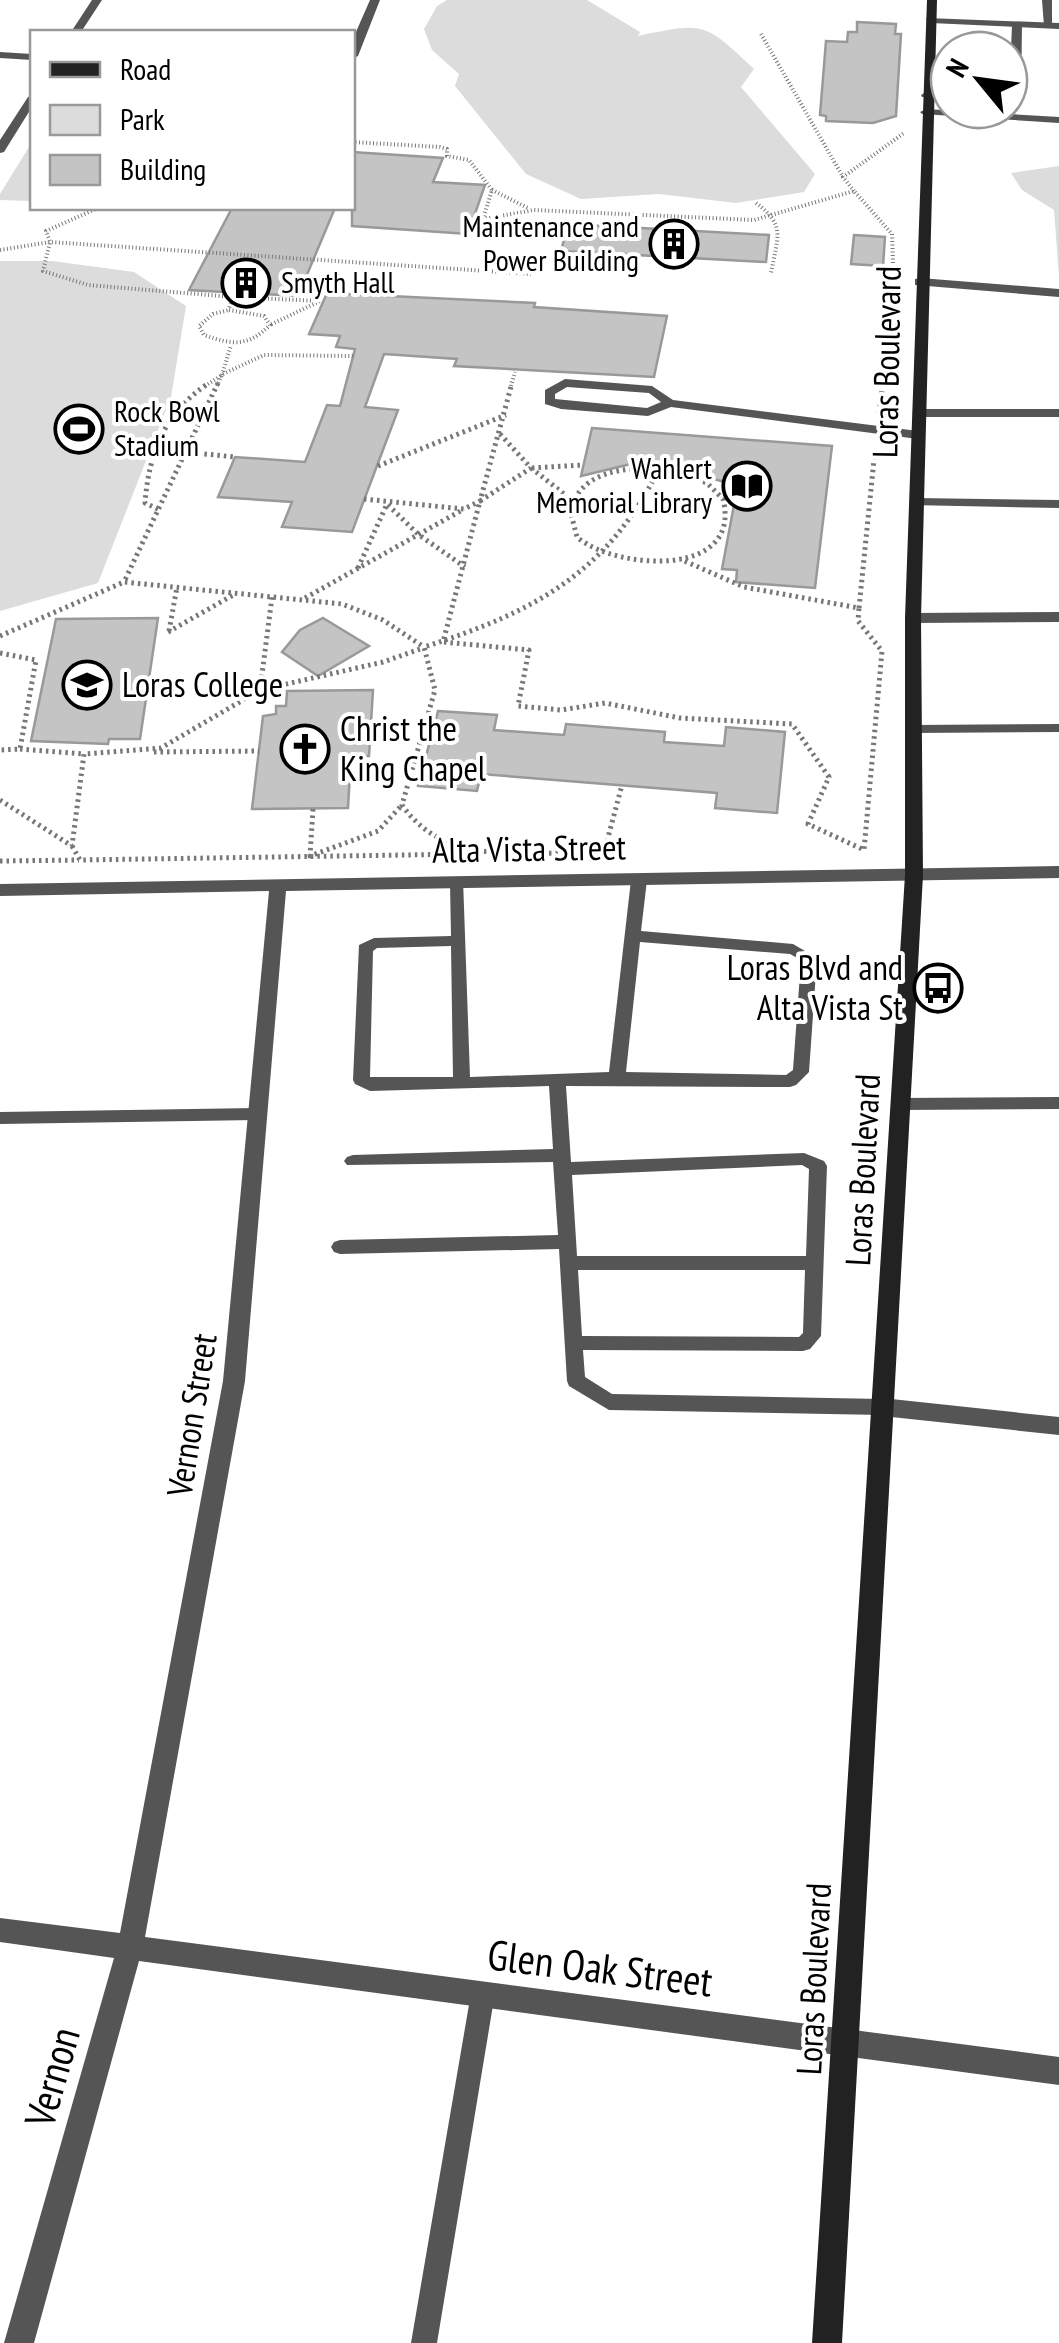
<svg xmlns="http://www.w3.org/2000/svg" width="1059" height="2343" font-family="'PT Sans Narrow',sans-serif">
<style>
.green{fill:#dcdcdc}
.building{fill:#c4c4c4;stroke:#999;stroke-width:2.5}
.lines{fill:none;stroke-linecap:round;stroke-linejoin:round}
.path-far1{stroke:#777;stroke-width:4;stroke-dasharray:1 2.5;stroke-linecap:butt}
.path{stroke:#777;stroke-width:5;stroke-dasharray:2.5 4;stroke-linecap:butt}
.lane{fill:#555;fill-rule:evenodd}
.street{fill:#555;fill-rule:evenodd}
.secondary{fill:#222;fill-rule:evenodd}
.labels{text-anchor:middle;stroke-width:8;stroke-linejoin:round;paint-order:stroke}
.far-poi-label{font-size:30px;fill:#000;stroke:#fff;text-anchor:end}
.street-label{font-size:35px;fill:#000;stroke:#fff}
.poi-label{font-size:35px;fill:#000;stroke:#fff;text-anchor:start}
.near-street-label{font-size:42px;fill:#000;stroke:#fff}
</style>
<rect width="100%" height="100%" fill="#fff"/>
<!-- green -->
<path class="green" d="M447 0H587L640 32 638 36C705 22 704 22 754 69L741 87 815 174 804 192 736 203 659 194 581 199 526 174 455 86 459 74 432 50 424 29 437 6Z
M32 142V201L0 200V194Z
M1059 166V276L1054 210 1022 190 1011 173Z
M0 261H52L134 272 186 306 171 397 98 583 0 611Z"/>
<!-- building -->
<path class="building" d="M857 22 896 24 895 34H901L896 116 873 123 826 121V116L820 115 826 41 847 42 848 32H857Z
M352 152 443 158 433 182 485 185 468 234 352 226Z
M232 208H335L298 296 189 290Z
M568 224 769 235 766 262 561 251Z
M854 235 885 237 883 266 851 264Z
M327 293 535 303 534 307 667 316 654 377 454 366 457 359 384 354 365 407 398 410 352 532 282 527 292 502 218 497 235 457 305 462 327 405 340 406 355 349 336 347 340 336 309 334Z
M592 428 832 446 815 588 736 582 737 570 722 569 734 505 726 495 725 482 656 464H631L581 476Z
M158 618 140 739H109L108 744 31 741 56 619Z
M323 618 369 646 318 676 282 652 300 630Z
M373 690 369 756H351L348 808 252 809 263 716 276 714V706H286L287 691Z
M438 711 497 715 494 730 564 735 566 724 665 732 664 742 724 746 726 727 785 732 777 813 715 808 717 793 481 774 477 791 418 786Z"/>
<g class="lines">
<!-- path-far1 -->
<path class="path-far1" d="M761 34 843 177
M352 142 440 147 447 149V156L469 160 492 190 483 219 534 210 754 220 854 191 892 234 894 288 882 386
M492 190 528 208
M854 191 843 177 904 133
M756 203C787 226 777 238 771 273
M98 208 46 231 50 242 43 271 88 285 233 297 229 308
M0 250 50 242 531 274
M233 297 320 301 270 325
M229 310 264 316 270 325C248 347 232 345 204 335L199 326 213 314Z
M223 374 264 355 353 356
M222 375 231 345
M205 386 222 375 217 386
M511 386 515 372"/>
<!-- path -->
<path class="path" d="M218 383 124 582 342 604 383 620 424 647
M879 413 883 383
M500 434 531 468 480 501 443 642 529 650 518 706 561 710 605 703 680 718 792 724 829 777 808 824 864 850 882 651 858 621 859 608 744 587 680 559
M158 441 189 445
M185 452 235 457
M378 466 506 415
M660 467 707 483 723 499C743 579 615 570 577 537L570 510C583 469 624 469 660 467Z
M531 468 573 501
M532 468 583 465
M364 499 464 509 480 501 512 383
M158 509 145 503C149 452 165 412 209 383
M358 568 387 504 419 535 465 567
M305 598 464 509
M859 608 875 450
M169 631 177 587
M168 632 235 594
M0 636 124 582
M0 653 36 660 20 749 0 750
M260 690 272 597
M20 749 84 754
M154 752 259 751
M0 800 72 846 84 754 161 748 260 690 383 662 423 648
M313 809 310 856 378 831 402 805
M72 846 80 860 469 854
M558 853C499 854 439 858 402 805L435 690 424 647C534 612 607 574 660 467
M602 860 622 785
M0 861 79 860"/>
<!-- lane -->
<path class="lane" d="M1042 0H1052V28L1044 26Z
M1017 22 1022 25 1021 97 1009 100 1012 25Z
M0 52 32 54V60L0 58Z
M926 92 949 93V99L922 97 921 95Z
M565 379 652 386 673 400 918 431 924 435 918 439 671 407 648 416 561 409 545 404V390ZM567 387 649 393 661 402 647 408 555 399V394Z
M916 498 1059 500V508L911 505 910 502Z
M1059 724V732L913 733 906 729 913 725Z
M639 875 647 880 641 931 793 944 817 958 809 1072 796 1085 790 1087 566 1086 571 1162 804 1153 824 1161 827 1166 821 1336 810 1349 803 1351 583 1350 585 1377 612 1394 882 1399 889 1402 892 1407 889 1412 882 1415 609 1410 569 1386 567 1381 559 1249 340 1254 334 1252 331 1247 334 1242 340 1240 558 1235 553 1162 347 1165 344 1161 347 1157 353 1155 553 1149 549 1086 370 1091 355 1084 353 1080 359 945 374 938 451 936 450 883 458 878 463 879 470 1077 609 1072 631 880ZM640 942 790 954 801 960 793 1070 786 1075 626 1072ZM451 946 453 1077H370L373 951 377 948ZM802 1165 809 1169 806 1256H577L572 1175ZM578 1270H805L803 1333 799 1337 582 1336Z
M1059 1097V1109L900 1110 891 1104 900 1098Z
M258 1108 267 1114 258 1120 0 1124V1112Z
M483 1982 491 1985 495 1993 437 2343H411L471 1993 475 1985Z"/>
<!-- street -->
<path class="street" d="M92 0H102L81 32H71Z
M370 0H380L358 56 352 59V41Z
M927 18 1059 23V29L931 23 926 20Z
M32 96V107L4 152 0 153V140L28 97Z
M926 109 1059 117V123L922 114 920 112Z
M920 278 1059 289V297L915 285V279Z
M1059 409V417H919L912 413 919 409Z
M1059 612V622L913 623 905 618 913 613Z
M1059 866V878L286 891 245 1381 145 1937 1059 2057V2085L139 1961 34 2343H4L114 1958 0 1942V1918L120 1933 223 1381 269 891 0 896V884Z
M882 1398 1059 1417V1435L882 1416 874 1413 871 1407 874 1401Z"/>
<!-- secondary -->
<path class="secondary" d="M927 0H937L921 618 923 875 842 2343H812L905 875V618Z"/>
</g>
<!-- icons -->
<defs>
<g id="building-ring" transform="scale(2.5)"><circle r="9.5" fill="#fff" stroke="#000" stroke-width="1.5"/><path d="M-4-6H4V6H1V3H-1V6H-4ZM-2.5-4.3h1.7v1.8h-1.7ZM.8-4.3h1.7v1.8H.8ZM-2.5-1h1.7V.8h-1.7ZM.8-1h1.7V.8H.8Z" fill="#000"/></g>
<g id="stadium-ring" transform="scale(2.5)"><circle r="9.5" fill="#fff" stroke="#000" stroke-width="1.5"/><path d="M0-5a6.5 5 0 1 0 0 10a6.5 5 0 1 0 0-10ZM-3.5-1.8h7v3.6h-7Z" fill="#000"/></g>
<g id="library-ring" transform="scale(2.5)"><circle r="9.5" fill="#fff" stroke="#000" stroke-width="1.5"/><path d="M-6-4Q-3-5.5-.7-3.5V5Q-3 3-6 4ZM6-4Q3-5.5 .7-3.5V5Q3 3 6 4Z" fill="#000"/></g>
<g id="university-ring" transform="scale(2.5)"><circle r="9.5" fill="#fff" stroke="#000" stroke-width="1.5"/><path d="M0-5L7-2L0 1L-7-2ZM-4 1L0 2.5L4 1V4Q0 6-4 4Z" fill="#000"/></g>
<g id="church-ring" transform="scale(2.5)"><circle r="9.5" fill="#fff" stroke="#000" stroke-width="1.5"/><path d="M-1.2-6h2.4v3.5h3.3v2.4h-3.3V6h-2.4V-.1h-3.3v-2.4h3.3Z" fill="#000"/></g>
<g id="bus-ring" transform="scale(2.5)"><circle r="9.5" fill="#fff" stroke="#000" stroke-width="1.5"/><path d="M-5-6H5V4H4V6H2V4H-2V6H-4V4H-5ZM-3.5-4V0h7V-4ZM-3.5 1.2v1.5H-2V1.2ZM2 1.2v1.5H3.5V1.2Z" fill="#000"/></g>
</defs>
<g fill-rule="evenodd">
<use href="#building-ring" x="674" y="244"/>
<use href="#building-ring" x="246" y="283"/>
<use href="#stadium-ring" x="79" y="429"/>
<use href="#library-ring" x="747" y="486"/>
<use href="#university-ring" x="87" y="685"/>
<use href="#church-ring" x="305" y="749"/>
<use href="#bus-ring" x="938" y="988"/>
</g>
<g class="labels">
<!-- far-poi labels -->
<g class="far-poi-label">
<text x="639" y="237">Maintenance and<tspan x="639" dy="34">Power Building</tspan></text>
<text x="281" y="293" text-anchor="start">Smyth Hall</text>
<text x="114" y="422" text-anchor="start">Rock Bowl<tspan x="114" dy="34">Stadium</tspan></text>
<text x="712" y="479">Wahlert<tspan x="712" dy="34">Memorial Library</tspan></text>
</g>
<!-- street labels -->
<g class="street-label">
<text transform="translate(887 362) rotate(-89)" y="12">Loras Boulevard</text>
<text transform="translate(529 849) rotate(-1)" y="12">Alta Vista Street</text>
<text transform="translate(863 1170) rotate(-87)" y="12">Loras Boulevard</text>
<text transform="translate(192 1415) rotate(-81)" y="12">Vernon Street</text>
<text transform="translate(814 1979) rotate(-87)" y="12">Loras Boulevard</text>
</g>
<!-- poi labels -->
<g class="poi-label">
<text x="122" y="697">Loras College</text>
<text x="340" y="741">Christ the<tspan x="340" dy="40">King Chapel</tspan></text>
<text x="903" y="980" text-anchor="end">Loras Blvd and<tspan x="903" dy="40">Alta Vista St</tspan></text>
</g>
<!-- near-street labels -->
<g class="near-street-label">
<text transform="translate(600 1968) rotate(7)" y="15">Glen Oak Street</text>
<text transform="translate(52 2077) rotate(-74)" y="15">Vernon</text>
</g>
</g>
<!-- legend -->
<rect x="30" y="30" width="325" height="180" fill="#ffffff" stroke="#999999" stroke-width="2.5"/>
<rect x="50" y="62" width="50" height="15" fill="#222222" stroke="#999999" stroke-width="2.5"/>
<text x="120" y="80" font-size="30" fill="#000000">Road</text>
<rect x="50" y="105" width="50" height="30" fill="#dcdcdc" stroke="#999999" stroke-width="2.5"/>
<text x="120" y="130" font-size="30" fill="#000000">Park</text>
<rect x="50" y="155" width="50" height="30" fill="#c4c4c4" stroke="#999999" stroke-width="2.5"/>
<text x="120" y="180" font-size="30" fill="#000000">Building</text>
<!-- north arrow -->
<g transform="translate(979 80) rotate(299)"><circle r="48" fill="#ffffff" stroke="#999999" stroke-width="2.5"/>
<path d="M0-8L18 38L0 25L-18 38Z" fill="#000000"/>
<text y="-15" font-size="28" font-weight="bold" text-anchor="middle" fill="#000000">N</text>
</g>
</svg>
